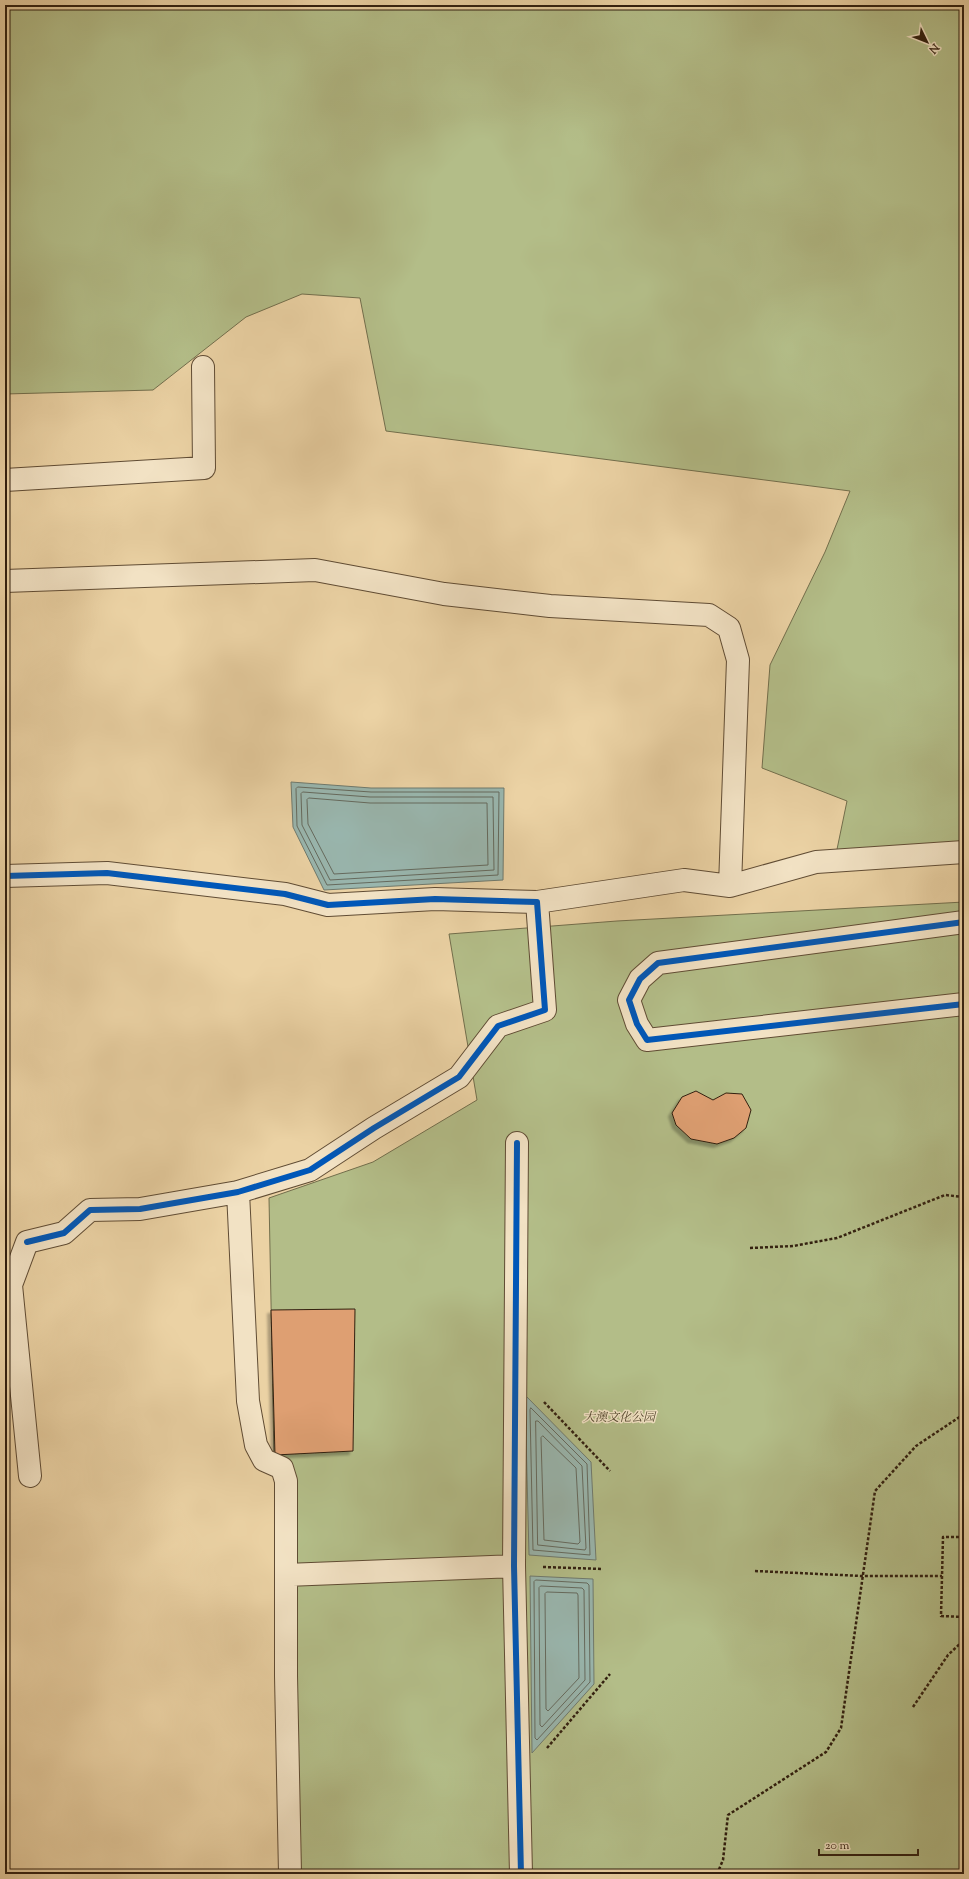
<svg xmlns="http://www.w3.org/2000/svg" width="969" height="1879" font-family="'Sorts Mill Goudy','Noto Serif SC',serif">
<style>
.green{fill:#b3bd88;stroke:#726e4c}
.water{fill:#99b6ae;stroke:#6f7a6e}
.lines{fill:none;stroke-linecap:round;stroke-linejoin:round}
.shore{stroke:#656a5e;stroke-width:1}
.building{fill:#de9f72;stroke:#311f0f;filter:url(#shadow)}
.minor-casing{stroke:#604c34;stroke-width:24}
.path{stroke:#311f0f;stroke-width:2.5;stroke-dasharray:3 2;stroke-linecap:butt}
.minor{stroke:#f2e2c4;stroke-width:22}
.cycleway-casing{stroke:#f2e2c4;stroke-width:8}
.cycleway{stroke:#0057b8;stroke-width:6}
.labels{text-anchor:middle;stroke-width:3;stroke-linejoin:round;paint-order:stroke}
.park-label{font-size:12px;font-style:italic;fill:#52462d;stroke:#f2e2c4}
</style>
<defs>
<filter id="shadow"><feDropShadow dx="-3.5" dy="3.5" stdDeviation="1" flood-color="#0004"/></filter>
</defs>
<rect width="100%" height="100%" fill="#ebd2a4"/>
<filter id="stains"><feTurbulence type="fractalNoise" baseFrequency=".005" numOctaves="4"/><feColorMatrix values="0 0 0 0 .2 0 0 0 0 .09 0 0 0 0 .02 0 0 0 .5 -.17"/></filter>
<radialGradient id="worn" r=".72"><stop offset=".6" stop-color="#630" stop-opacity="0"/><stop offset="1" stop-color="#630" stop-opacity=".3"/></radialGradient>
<!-- green -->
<path class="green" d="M5 5H964V845L835 859 847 801 762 768 770 665 825 552 850 491 386 431 360 298 302 294 246 317 153 390 5 394Z
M964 902V1874H282L269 1198 373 1162 477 1100 449 934 617 921Z"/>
<!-- water -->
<path class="water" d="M291 782 371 788H504L503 880 324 890 293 827Z
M525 1395 591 1462 596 1560 529 1555Z
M530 1576 593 1579 594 1684 532 1753Z"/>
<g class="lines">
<!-- shore -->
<path class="shore" d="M298 787 371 792H499L498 875 327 885 297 826 296 789Z
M303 792 370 797H493L494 870 330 880 302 825 301 794Z
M309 798 370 803H487L488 865 334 874 308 824 307 800Z
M531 1408 587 1464 590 1555 533 1550 530 1410Z
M536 1421H538L582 1466 586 1548 585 1550 538 1545Z
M543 1436 576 1468 580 1542 578 1544 544 1540 541 1438Z
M536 1580 587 1583 589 1585 590 1682 537 1740 535 1738 534 1582Z
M541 1586 582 1588 584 1590 585 1680 542 1727 540 1725 539 1588Z
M547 1592 577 1593 578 1595 579 1678 548 1711 546 1709 545 1594Z"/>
</g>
<!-- building -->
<path class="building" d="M696 1091 713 1100 726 1093 742 1094 751 1110 746 1128 734 1138 717 1144 691 1139 676 1125 672 1113 682 1097Z
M355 1309 353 1451 275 1455 271 1310Z"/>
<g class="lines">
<!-- minor casing -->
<g class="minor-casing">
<path id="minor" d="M5 480 204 468 203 367
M5 581 315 570 444 594 550 606 709 615 729 628 738 660 730 886
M5 876 107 873 285 894 328 905 435 899 537 902 545 1010 498 1026 459 1077 374 1128 310 1170 238 1192 140 1209 90 1210 64 1233 27 1242 11 1285 30 1476
M537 902 684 880 730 886 816 862 964 852
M964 922 658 963 640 979 629 1000 637 1024 647 1040 964 1004
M517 1143 514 1566 521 1874
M238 1192 248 1401 256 1445 264 1460 282 1468 286 1481V1676L290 1874
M286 1575 514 1566"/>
</g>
<!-- path -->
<path class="path" d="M750 1248 793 1246 837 1238 945 1195 964 1197
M544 1402 610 1471
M964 1537H943L941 1616 964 1617
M543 1567 603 1569
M755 1571 862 1576H942
M913 1707 948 1655 964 1640
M547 1748 610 1674
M717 1874 723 1860 728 1815 826 1752 841 1728 875 1491 916 1446 964 1414"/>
<!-- minor -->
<use href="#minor" class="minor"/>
<!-- cycleway casing -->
<g class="cycleway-casing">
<path id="cycleway" d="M5 876 107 873 285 894 328 905 435 899 537 902 545 1010 498 1026 459 1077 374 1128 310 1170 238 1192 140 1209 90 1210 64 1233 27 1242
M964 922 658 963 640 979 629 1000 637 1024 647 1040 964 1004
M517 1143 514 1566 521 1874"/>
</g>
<!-- cycleway -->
<use href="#cycleway" class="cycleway"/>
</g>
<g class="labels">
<!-- park labels -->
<g class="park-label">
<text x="619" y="1421">大澳文化公园</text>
</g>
</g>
<!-- margin -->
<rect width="969" height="1879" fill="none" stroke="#ebd2a4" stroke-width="20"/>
<rect x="6" y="6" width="957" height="1867" fill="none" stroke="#311f0f" stroke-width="2"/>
<rect x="10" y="10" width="949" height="1859" fill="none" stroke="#311f0f"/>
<!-- north arrow -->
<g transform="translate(927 42) rotate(133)" stroke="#f2e2c4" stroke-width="3" paint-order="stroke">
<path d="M0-3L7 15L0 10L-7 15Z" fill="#311f0f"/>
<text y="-6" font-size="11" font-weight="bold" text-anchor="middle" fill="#311f0f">N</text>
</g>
<!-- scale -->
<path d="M819 1849v6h99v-6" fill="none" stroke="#311f0f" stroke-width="2"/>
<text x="825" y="1849" font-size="12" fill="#311f0f" stroke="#f2e2c4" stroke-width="3" paint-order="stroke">20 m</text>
<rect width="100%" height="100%" filter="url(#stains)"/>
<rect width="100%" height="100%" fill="url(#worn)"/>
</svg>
